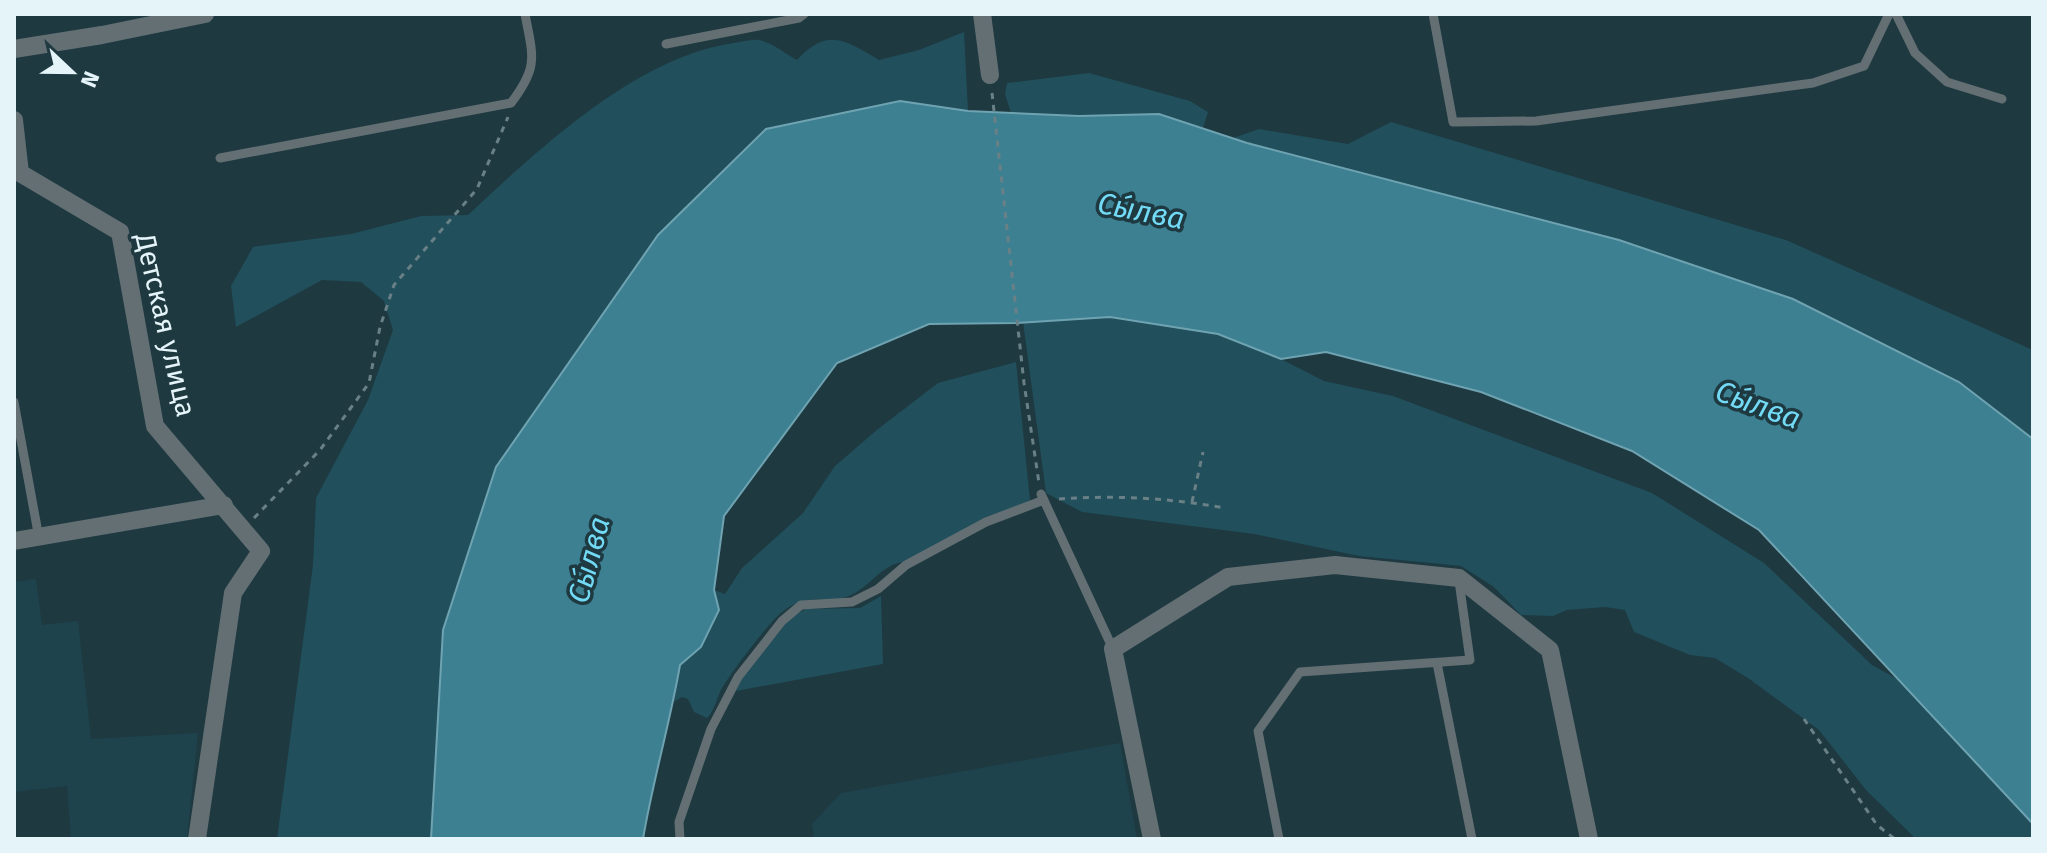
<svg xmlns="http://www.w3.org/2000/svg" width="2047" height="853" font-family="'Fira Sans',sans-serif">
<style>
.built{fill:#1e434d}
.green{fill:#214f5c}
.water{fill:#3d8092;stroke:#6fa3b1;stroke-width:2}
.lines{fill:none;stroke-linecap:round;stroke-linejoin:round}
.path{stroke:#698086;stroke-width:3;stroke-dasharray:6 6;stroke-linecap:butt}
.service{stroke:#636f73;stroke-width:9}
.minor{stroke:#636f73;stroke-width:18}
.labels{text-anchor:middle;stroke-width:7;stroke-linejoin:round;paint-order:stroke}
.street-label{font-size:28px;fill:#e4f4f9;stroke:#1e3940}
.water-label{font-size:30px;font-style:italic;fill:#73daf6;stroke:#1e3940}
</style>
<rect width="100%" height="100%" fill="#1e3940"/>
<!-- built -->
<path class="built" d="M36 579 42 625 78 621 91 739 198 733 187 839H71L67 786 14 792V582Z
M1120 743 1137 839H814L812 824 841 793Z"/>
<!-- green -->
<path class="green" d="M964 32 968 111 900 101 765 129 658 235 496 467 443 630 431 839H277L313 565 316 498 368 400 393 330 384 301 361 282 322 280 236 327 231 286 253 247 351 234 421 216 468 215C538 150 637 56 734 43 741 42 752 39 759 40 771 42 786 54 797 60 828 27 845 40 879 60L919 50Z
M1089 73 1190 101 1208 112 1203 128 1159 114 1079 116 1011 113 1005 94 1007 83Z
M1391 122 1786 240 2033 350V439L1959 382 1233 138 1259 129 1348 144Z
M1109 317 1218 334 1281 359 1324 381 1393 396 1652 493 1764 563 1872 665 1901 681 2033 824V839H1916L1866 790 1819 730 1748 678 1715 658 1690 655 1634 632 1625 610 1605 607 1567 610 1553 616 1521 615 1494 587 1461 566 1359 556 1254 534 1082 512 1046 493 1023 322Z
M1016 362 1030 500 904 562C884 563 871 585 853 594 829 607 810 590 782 612 769 622 729 675 721 690 716 700 715 710 707 718L694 712 688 699 682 697 674 702 680 665 701 647 719 610 714 590 725 594 742 568 803 513 835 466 878 429 938 383Z
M881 596 883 664 736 691 741 679 791 617 806 609 860 608Z"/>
<!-- water -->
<path class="water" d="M900 101 968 111 1079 116 1159 114 1247 143 1619 240 1793 299 1959 382 2033 439V824L1759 530 1632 451 1481 392 1326 352 1281 359 1218 334 1110 317 1017 323 929 324 837 363 724 516 714 590 719 610 701 647 680 665C670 723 653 780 643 839H431L443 630 496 467 658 235 766 129Z"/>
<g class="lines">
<!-- path -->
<path class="path" d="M992 93 1024 383 1039 483
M1059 499C1114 495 1171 498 1224 508
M1192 502 1203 452
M254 518 320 450 369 383 380 327 394 285 477 189 508 117
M1804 719 1877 825 1895 839"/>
<!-- service -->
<path class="service" d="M1433 14 1453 122 1536 121 1813 83 1864 66 1889 14
M1896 14 1915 53 1947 82 2002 99
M666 44 799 18 804 14
M220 158 511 103C539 66 533 57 525 14
M14 402 39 538
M1041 494 1113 649
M1437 663 1472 839
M680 839 679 822 711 729 738 677 782 621 801 605 852 602 878 589 906 565 986 522 1044 500
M1279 839 1258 731 1300 672 1470 660 1459 581"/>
<!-- minor -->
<path class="minor" d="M982 14 990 75
M14 49 102 35 205 14
M14 120 20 173 120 232 155 426 261 551 233 593 197 839
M14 541 224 505
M1152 839 1113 649 1228 577 1335 565 1459 578 1550 650 1589 839"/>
</g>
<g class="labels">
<!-- street labels -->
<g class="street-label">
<text transform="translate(166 325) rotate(77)" y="10">Детская улица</text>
</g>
<!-- water labels -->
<g class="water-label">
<text transform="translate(1141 211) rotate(11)" y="10">Сы́лва</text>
<text transform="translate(1758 405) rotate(20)" y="10">Сы́лва</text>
<text transform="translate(589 560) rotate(-75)" y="10">Сы́лва</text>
</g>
</g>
<!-- border -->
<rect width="2047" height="853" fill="none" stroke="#e4f4f9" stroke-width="32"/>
<!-- north arrow -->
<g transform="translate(72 72) rotate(112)" stroke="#1e3940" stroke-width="6" paint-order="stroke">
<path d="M0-6L14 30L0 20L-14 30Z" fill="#e4f4f9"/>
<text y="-12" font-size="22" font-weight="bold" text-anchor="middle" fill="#e4f4f9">N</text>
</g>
</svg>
